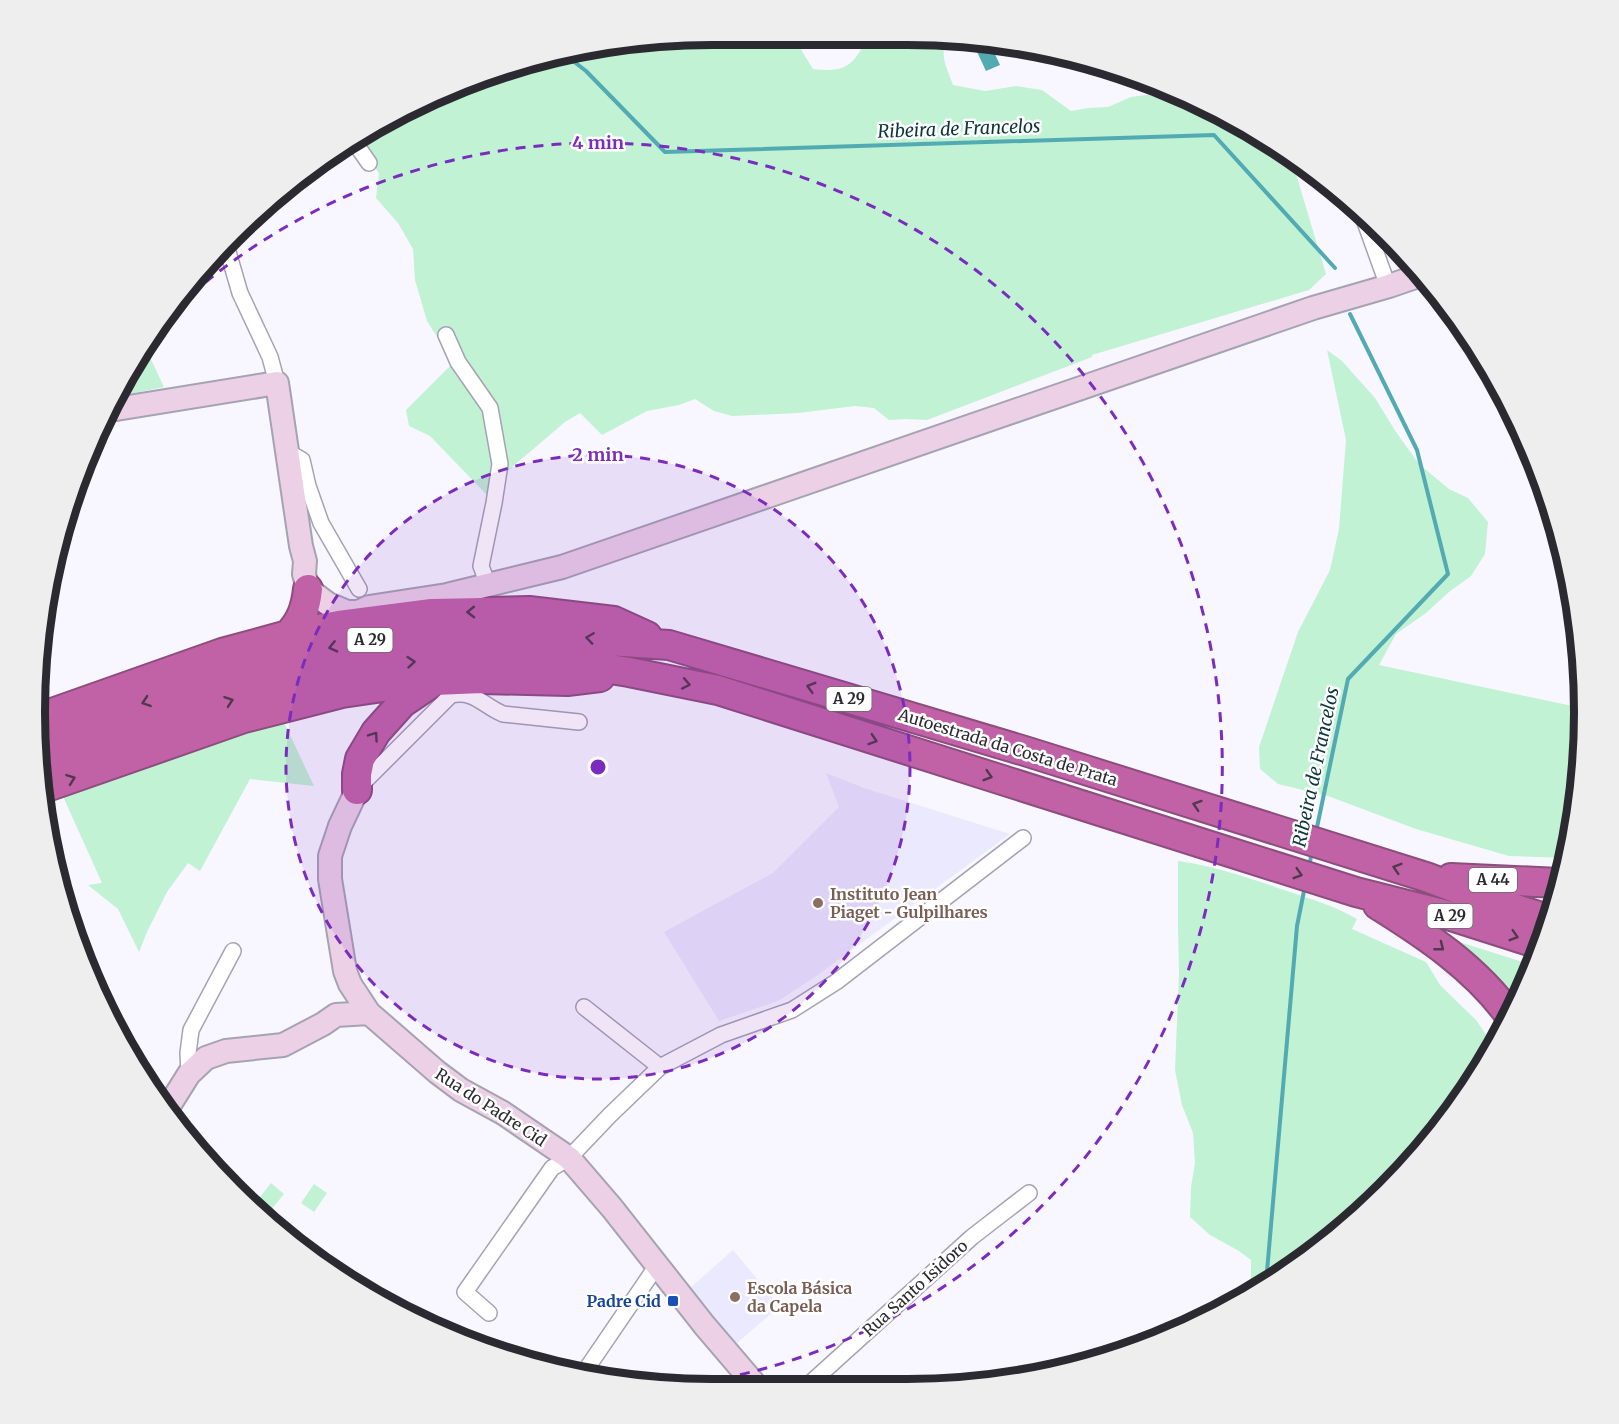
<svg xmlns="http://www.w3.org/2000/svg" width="1619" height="1424" font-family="Merriweather,serif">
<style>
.built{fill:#ebe9fd}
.green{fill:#c0f2d3}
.water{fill:#52aab3}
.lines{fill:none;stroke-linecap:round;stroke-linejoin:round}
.stream{stroke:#52aab3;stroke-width:4}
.street-casing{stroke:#a5a3b3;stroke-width:18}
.secondary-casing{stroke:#a5a3b3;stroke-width:26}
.highway-casing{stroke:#8c4e7d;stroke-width:32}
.street{stroke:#fff;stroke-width:15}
.secondary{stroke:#ecd0e5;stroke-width:22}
.highway{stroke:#c162a7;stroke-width:28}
.oneway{stroke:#50384e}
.ring{fill:none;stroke:#7b2cbf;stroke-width:3;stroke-dasharray:10 8}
.education-dot{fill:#8d6e63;stroke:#fff;stroke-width:2}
.transit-dot{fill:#1a4fb4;stroke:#fff;stroke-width:2}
.labels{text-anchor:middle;stroke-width:5;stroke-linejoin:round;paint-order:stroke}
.shield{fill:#fff;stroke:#6b6a6e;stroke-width:1.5}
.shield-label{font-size:15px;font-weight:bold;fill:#2b2a30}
.street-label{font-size:16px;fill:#2b2a30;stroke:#fff}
.education-label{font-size:16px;font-weight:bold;fill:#785e54;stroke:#fff;text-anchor:start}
.transit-label{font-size:16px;font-weight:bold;fill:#164399;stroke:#fff;text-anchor:end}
.water-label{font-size:18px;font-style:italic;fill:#0b363a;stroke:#fff}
.rim{fill:none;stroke:#2b2a30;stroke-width:8}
.centre{fill:#7b2cbf;stroke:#fff;stroke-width:3}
.ring-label{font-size:18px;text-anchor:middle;font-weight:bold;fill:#7b2cbf;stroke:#fff;stroke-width:5;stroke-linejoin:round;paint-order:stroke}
</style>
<rect width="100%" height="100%" fill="#f8f7ff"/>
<!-- built -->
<path class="built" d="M826 773 864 788 1010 834 815 977 778 1001 719 1021 664 932 773 873 839 807Z
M733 1250 780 1306 735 1345 690 1288Z"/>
<!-- green -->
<path class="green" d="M712 35H792L813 69C850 73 852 64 870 35L950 36C937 53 947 67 953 85L985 91 1016 86 1042 90 1071 111 1088 108 1108 107 1131 97 1154 94 1168 99 1187 96 1246 125 1288 155 1293 164 1326 274 1309 290 1092 355V357L927 420 905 419 889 420 874 408 855 406 798 413 732 416 714 411 695 399 679 405 647 411 602 435 580 413 565 422 504 474 498 493 486 494 430 436 409 426 406 410 458 358 442 345 427 321 415 280 413 249 398 223 376 198 379 174 360 139 412 105 537 58Z
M146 349 164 387 119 396Z
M1327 350 1342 361 1375 398 1396 432 1419 464 1449 489 1468 498 1488 522 1485 554 1471 576 1449 592 1426 613 1396 634 1379 665 1577 707 1582 710 1579 800 1565 858 1509 856 1416 829 1328 796 1278 784 1260 769 1259 747 1298 632 1330 570 1339 529 1346 440Z
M282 718 314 786 250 779 200 871 188 863 167 892 147 932 139 952 118 909 88 885 102 883 61 792Z
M1178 861C1215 866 1252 879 1287 891 1311 899 1335 906 1357 919L1352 929 1426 962 1440 985 1476 1020 1495 1048 1417 1158 1320 1249 1251 1292V1260L1239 1251 1210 1235 1190 1217 1191 1187 1195 1163 1193 1133 1182 1105 1175 1070 1179 973 1178 924Z
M1450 939 1532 965 1513 1007Z
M271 1183 284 1194 265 1217 253 1206Z
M314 1184 327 1193 314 1212 301 1203Z"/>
<!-- water -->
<path class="water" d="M971 39 989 41 1000 65 986 71Z"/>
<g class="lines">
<!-- stream -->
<path class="stream" d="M564 54 586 71 665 152 1214 135 1335 268
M1316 832 1348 679 1448 574 1417 450 1350 314
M1309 867 1312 851
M1266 1283 1297 926 1305 886"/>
<!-- street casing -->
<g class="street-casing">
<path id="street" d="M355 143 369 163
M1361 211 1384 275
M226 245 240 293 270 357 277 383
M446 335 458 362 490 408 500 464 494 503 481 566 488 585
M288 452 302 460 308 486 321 523 359 589
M357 789 451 695C475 690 483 706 503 714L579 722
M584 1007 660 1067
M189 1074 188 1053 191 1030 233 951
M489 1313 465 1292 552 1168 569 1158 610 1115 660 1067 721 1035 792 1010 836 982 1023 838
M583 1374 658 1264
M805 1388 972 1237 1029 1193"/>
</g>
<!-- secondary casing -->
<g class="secondary-casing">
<path id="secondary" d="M110 410 277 383 301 546 305 561 304 574 308 589 328 604 347 612H358L369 607 447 595 562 567 1313 308 1389 286 1421 275
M357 790 340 826 330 856V879L345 971 350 984 369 1013 437 1072 461 1090 503 1113 569 1158 612 1208 705 1326 758 1388
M167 1109 189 1074 206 1058 226 1051 283 1045 323 1024 336 1015 369 1013"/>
</g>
<!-- highway casing -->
<g class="highway-casing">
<path id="highway" d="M288 635C301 622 306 608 308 589
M38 718 222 653 288 635 339 625 432 613 529 611 614 621 647 636
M37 741 226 674 270 662 362 641 399 636 518 632 569 635 608 641 669 645 1028 752 1426 877 1490 901 1551 920
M38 769 237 699 312 679 386 664 433 660 513 659 561 661 629 672 718 690 1242 856 1356 892 1451 916 1542 945
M41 789 244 718 342 693 390 686 434 681 482 679 567 681 600 677
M357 790V774L360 759 376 732 402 703 433 682
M1451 878 1559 883
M1378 905C1426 935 1477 969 1510 1016"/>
</g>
<!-- street -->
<use href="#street" class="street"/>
<!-- secondary -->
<use href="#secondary" class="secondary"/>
<!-- highway -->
<use href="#highway" class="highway"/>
</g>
<!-- one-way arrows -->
<defs><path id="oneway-chevron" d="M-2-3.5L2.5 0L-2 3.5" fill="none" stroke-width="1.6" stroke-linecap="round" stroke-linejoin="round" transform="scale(1.5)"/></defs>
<g class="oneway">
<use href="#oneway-chevron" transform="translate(471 612) rotate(179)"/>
<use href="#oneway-chevron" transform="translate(590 638) rotate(-172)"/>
<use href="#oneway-chevron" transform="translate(333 647) rotate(167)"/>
<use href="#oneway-chevron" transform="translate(411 662) rotate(-5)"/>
<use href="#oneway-chevron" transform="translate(686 684) rotate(11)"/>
<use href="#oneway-chevron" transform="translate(811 687) rotate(-164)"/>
<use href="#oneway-chevron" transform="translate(229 701) rotate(-19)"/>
<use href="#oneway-chevron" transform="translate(146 702) rotate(161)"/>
<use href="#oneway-chevron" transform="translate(374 736) rotate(-55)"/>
<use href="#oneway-chevron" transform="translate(873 740) rotate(18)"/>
<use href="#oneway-chevron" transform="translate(988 776) rotate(17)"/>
<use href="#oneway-chevron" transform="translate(71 779) rotate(-20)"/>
<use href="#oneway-chevron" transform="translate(1197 805) rotate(-162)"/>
<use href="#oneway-chevron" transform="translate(1397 868) rotate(-163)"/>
<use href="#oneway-chevron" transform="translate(1298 874) rotate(17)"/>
<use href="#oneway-chevron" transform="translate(1514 936) rotate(17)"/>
<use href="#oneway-chevron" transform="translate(1440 947) rotate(38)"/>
</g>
<!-- distance rings -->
<circle cx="598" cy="767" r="312" fill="#7b2cbf" fill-opacity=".12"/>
<g class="ring">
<circle cx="598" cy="767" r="312"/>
<path d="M165 318A624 624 0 1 1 669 1387"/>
</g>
<!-- markers -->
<g class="education-dot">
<circle cx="818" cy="903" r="6"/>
<circle cx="735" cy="1297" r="6"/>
</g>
<rect class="transit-dot" x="667" y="1295" width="12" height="12" rx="3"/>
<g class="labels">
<!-- shield labels -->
<g class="shield">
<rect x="347.5" y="628" width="45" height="24" rx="4.5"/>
<rect x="826.5" y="687" width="45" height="24" rx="4.5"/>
<rect x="1469" y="868" width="48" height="24" rx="4.5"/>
<rect x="1427.5" y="904" width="45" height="24" rx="4.5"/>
</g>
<g class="shield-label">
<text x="370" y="645">A 29</text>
<text x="849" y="704">A 29</text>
<text x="1493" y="885">A 44</text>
<text x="1450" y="921">A 29</text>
</g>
<!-- street labels -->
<g class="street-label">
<text transform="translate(1008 747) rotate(17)" y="6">Autoestrada da Costa de Prata</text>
<text transform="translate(491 1107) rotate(33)" y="6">Rua do Padre Cid</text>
<text transform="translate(915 1288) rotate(-42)" y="6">Rua Santo Isidoro</text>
</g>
<!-- education labels -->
<g class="education-label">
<text x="830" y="900">Instituto Jean<tspan x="830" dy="18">Piaget - Gulpilhares</tspan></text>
<text x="747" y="1294">Escola Básica<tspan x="747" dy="18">da Capela</tspan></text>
</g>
<!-- transit labels -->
<g class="transit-label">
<text x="661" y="1307">Padre Cid</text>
</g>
<!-- water labels -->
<g class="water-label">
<text transform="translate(959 129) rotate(-2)" y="6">Ribeira de Francelos</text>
<text transform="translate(1316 767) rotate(-78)" y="6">Ribeira de Francelos</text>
</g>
</g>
<!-- crop -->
<path d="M0 0H1619V1424H0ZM712 45H907A667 667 0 0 1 1574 712V712A667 667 0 0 1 907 1379H712A667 667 0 0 1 45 712V712A667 667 0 0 1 712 45Z" fill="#eee" fill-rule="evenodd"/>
<path class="rim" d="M712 45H907A667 667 0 0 1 1574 712V712A667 667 0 0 1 907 1379H712A667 667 0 0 1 45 712V712A667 667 0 0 1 712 45Z"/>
<circle cx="598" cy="767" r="9" class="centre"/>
<g class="ring-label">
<text x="598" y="149">4 min</text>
<text x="598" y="461">2 min</text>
</g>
</svg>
